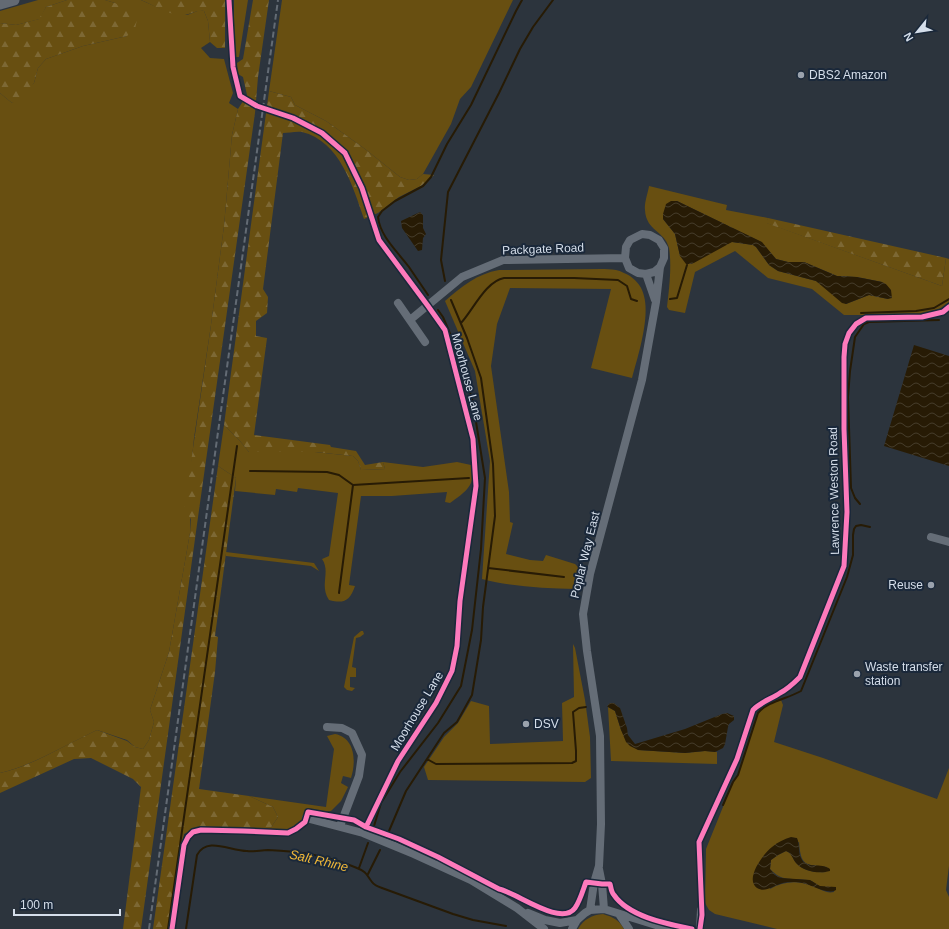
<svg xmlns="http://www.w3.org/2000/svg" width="949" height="929" font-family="Arial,sans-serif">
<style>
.green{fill:#684f11;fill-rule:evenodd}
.forest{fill:url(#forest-firs)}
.water{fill:url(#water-waves)}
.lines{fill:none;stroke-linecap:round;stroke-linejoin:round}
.stream{stroke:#271b05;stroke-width:2}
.minor{stroke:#656d77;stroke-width:8}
.highway{stroke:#636a73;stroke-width:11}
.rail{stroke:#636b74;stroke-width:2;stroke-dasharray:6 3;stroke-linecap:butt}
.cycleway-casing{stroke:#1a283a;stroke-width:8}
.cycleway{stroke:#fd7abc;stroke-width:5}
.poi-dot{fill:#9aa2ad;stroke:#1a283a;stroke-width:1.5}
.labels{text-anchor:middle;stroke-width:4;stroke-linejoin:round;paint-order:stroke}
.poi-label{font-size:12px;fill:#d5deea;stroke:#1a283a;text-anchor:start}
.street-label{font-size:12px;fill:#d5deea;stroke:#1a283a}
.water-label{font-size:13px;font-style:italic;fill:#eeb638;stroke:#1a283a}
</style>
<defs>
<pattern id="forest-firs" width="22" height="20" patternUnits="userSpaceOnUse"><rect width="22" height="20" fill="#684f11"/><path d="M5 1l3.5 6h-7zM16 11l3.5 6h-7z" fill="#7d6834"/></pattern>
<pattern id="water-waves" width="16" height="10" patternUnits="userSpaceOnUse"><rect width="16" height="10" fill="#271b05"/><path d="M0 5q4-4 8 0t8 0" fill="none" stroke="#453c2a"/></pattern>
</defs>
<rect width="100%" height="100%" fill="#2c343d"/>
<!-- green -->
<path class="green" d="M38 0H67L46 7 40 19 16 25 0 23V11Z
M105 0H141L161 9 187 15 200 10 204 11 208 21 210 42 201 48 210 58 224 59 233 93 229 103 238 109 232 135 224 226 211 325 194 438 191 469 190 533 169 652 150 710 154 722 149 740 143 749 135 747 127 740 97 730C68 744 31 766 0 773V93L12 103 34 83 38 68 46 59 83 46 127 36 115 3Z
M234 0H248L239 57H236L234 39Z
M282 0H513L471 87 460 99 451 124 423 174 417 179 409 180 400 177 365 149 326 121 295 105 291 97 269 91Z
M649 186 727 205 726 210 768 218 767 223 942 286 946 258 949 259V302L938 310 920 314 907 315H844L812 289 768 278 735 251 695 272 685 313 669 310 667 307C669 290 672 266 669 248 665 231 646 231 645 210 644 203 648 193 649 186ZM677 201 761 242 776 259 788 262H804L837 276 857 277 882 282 888 299 869 295 846 304 816 281 778 271 769 265 756 247 753 245 732 242 680 256 675 234 663 219Z
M601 269C606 269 611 269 616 270 621 271 626 274 630 276 637 281 642 287 644 296 650 318 638 356 632 378L591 368 611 289 510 288 497 324 491 366 509 492 510 522 513 523 506 554 530 560 543 561 546 555 575 564 580 569 576 589C544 588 513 587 482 579L490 461 475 371 445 301C462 286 477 274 499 270Z
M224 425 240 441 249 452H315L353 456 358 461 361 470 385 469 383 462 423 467 457 462 471 465C477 485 465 492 450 503L445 502 447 492 392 496H361L349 585 355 586C350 601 344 604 329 600 319 585 331 572 322 559L329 556 338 493 298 488 297 492 276 489 275 495 235 491 236 478 218 466Z
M226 552 314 563 319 571 311 566 226 556Z
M361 631H363L364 634 360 637 356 638 352 667 356 668V677H350V687L355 688 352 691 347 690 344 687 354 637Z
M573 644 575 648 585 700 590 737 591 778 585 782 428 780 424 767 444 737 458 723 471 701 489 706 490 744 563 741 562 703 574 697Z
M781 700 783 705 774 742 823 758 937 799 949 768V866L946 890 949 897V929H777L715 914 709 910 705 903 706 849 733 782 738 775 758 713 763 707ZM799 842C801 867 805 864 827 867L826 872C815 873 801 871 794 860 792 856 791 853 786 851L778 855 771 860 770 869C782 882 792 878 808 880 812 880 815 884 819 886 824 888 829 887 835 887L834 892C826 894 821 889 813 886 798 880 783 881 770 889L763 857Z
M608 707 615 711 621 730 638 750 685 753 705 751 717 752V764L611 761Z
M335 734C356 738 356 763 351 778L343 776 341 783 348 787 341 801 331 811C322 813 314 809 305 812L303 821 288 831 270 829 278 817 273 807 249 796 326 807 334 749 327 736Z
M603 914C613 917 619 920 624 929H578C584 919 592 915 603 914Z"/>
<!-- forest -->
<path class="forest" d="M67 0H105L115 3 138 15 135 29 127 36 83 46 46 59 38 68 34 83 22 99 12 103 0 93V23L16 25 39 19 46 7Z
M141 0H225V48H217L210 42 208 21 204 11C196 9 189 16 180 15 167 14 153 5 141 0Z
M253 0H269L258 77 255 113 199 510 141 929H123L141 787 133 779 91 758 74 759 0 793V773C32 766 67 744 97 730L127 741 135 747 143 749 149 740 154 722 150 710 169 652 190 533 191 519 184 510 211 325 224 226 232 135 238 109 247 95 243 77 238 74 237 63 243 59Z
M269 91 291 97 295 105 326 121 365 149 400 177 409 180 417 179 423 174 434 175 421 186 399 197 378 213 364 219C353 187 340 141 302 132 296 131 288 133 283 133L263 289 268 297 267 313 256 321V336L267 338 254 435 330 445 331 447 356 451 365 465 383 462 385 469 361 470 358 461 353 456 315 452H249L240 441 224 425Z
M768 218 946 258 942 286 766 223Z
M218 466 236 478 215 636 218 637 215 672 199 789 249 796 273 807 278 817 270 829 198 827 184 834 170 929H153Z"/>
<!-- water -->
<path class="water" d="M671 201H677L762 242 776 259 788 262H804L837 276 857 277 882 282 886 284 891 290 892 298 888 299 869 295 846 304 842 303 816 281 778 271 769 265 756 247 753 245 732 242 692 264H686L680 256 675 234 663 219V214L666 204Z
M420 212 423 215V228L426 234 423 238 422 250 418 251 402 228 401 221Z
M914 345 949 356V466L884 446Z
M610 703H614L620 708 627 728 628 735 635 744 685 729 722 714 727 713 734 716V720L729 724 728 727 725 744 723 748 715 752 705 751 685 753 638 750 630 746 626 742 621 730 615 711 608 707 607 706Z
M791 837 797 838C800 845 798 852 801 858 806 870 822 862 830 869V871C819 874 804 872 796 863 792 858 792 853 786 851L778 855 771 860 770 869 775 875 782 878 810 880 820 886 836 887V890C826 896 809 882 796 882 791 882 785 882 780 884 773 886 765 893 757 888 744 879 764 853 772 847 778 842 784 839 791 837Z"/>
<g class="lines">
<!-- stream -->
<path class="stream" d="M445 281 441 260 448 192 499 93 520 49 533 27 553 0
M428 295C422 286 415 276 409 267 397 251 380 236 378 217L382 211 395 201 423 186 431 177 447 144 471 105 516 11 522 0
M670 299 677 298 687 265
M861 313 916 311 934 308 949 299
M461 323C473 310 486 281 504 278H574L618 280 627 286 631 299 637 301
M250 471 327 472 339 475 353 485 469 478
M860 504 855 498 851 488 848 397 850 371 855 337 864 324 869 322 939 320
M488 568 564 577
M339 593 353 485
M427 759 436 764 572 763 576 761V751L573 712 579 708 586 707
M723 805 733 782 738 775 758 713C768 701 787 699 801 691L847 577 853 555V535L854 529 856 526 861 525 870 527
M374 826 381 803 400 772 438 723 461 686 472 630 481 549 485 478 473 403 461 360 443 317 438 310
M389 831 406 791 444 733 457 722 472 695 481 640 483 607 495 516 493 464 481 378 467 338 451 300
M359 868 368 843
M368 874 380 850
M168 929 237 446
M186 929 197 855C207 836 230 851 247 851 254 852 261 850 268 850 298 851 329 856 357 868 367 872 366 874 372 882 374 885 379 887 382 888L453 914 473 920 506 926"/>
<!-- minor -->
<path class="minor" d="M646 274 655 300
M398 303 425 342
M410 320 462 277 503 260 625 258
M931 537 949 542
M327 727 342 728 352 733 362 755 359 776 340 826
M306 818 363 833 414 854 471 880 517 908 544 929
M599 869 602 884 604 909
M590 910 594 883 599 866 601 824 600 736 587 651 583 614 590 574 642 380 656 302 660 267 664 258V248L659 240 650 235 642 234 630 240 626 247 625 258 629 268 638 273 646 274 654 272 660 267
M528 913 545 920 560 923 577 920
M619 914 629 929
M572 929 577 920 585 913 590 910 604 909 669 929
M700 929 701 910"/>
<!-- highway -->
<path class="highway" d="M0 4 14 0"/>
<!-- rail -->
<path class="rail" d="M149 929 278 0"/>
<!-- cycleway casing -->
<g class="cycleway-casing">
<path id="cycleway" d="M229 0 233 67 240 96 257 106 293 118 322 133 345 153 362 188 379 240 428 306 445 330 473 439 476 486 460 601 457 646 452 671 436 703 398 761 366 827
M172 929 184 845 188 837 193 832 201 830 243 831 288 833 296 829 305 822 308 812 354 820 366 827 399 839 438 857 499 889C517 893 561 927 575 908 580 901 583 890 586 882L602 884H610C611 887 611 892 614 895 629 917 668 924 692 929
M700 929 702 915 699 842 737 759 753 710C761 702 771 699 780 693 788 689 794 683 800 677L844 566 847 512 844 429V357L845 344 849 333 856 324 866 318 922 317 943 312 949 307"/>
</g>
<!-- cycleway -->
<use href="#cycleway" class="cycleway"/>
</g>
<!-- markers -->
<g class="poi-dot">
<circle cx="801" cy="75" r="4"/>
<circle cx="931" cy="585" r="4"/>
<circle cx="857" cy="674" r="4"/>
<circle cx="526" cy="724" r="4"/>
</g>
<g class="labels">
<!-- poi labels -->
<g class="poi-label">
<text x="809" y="79">DBS2 Amazon</text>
<text x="923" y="589" text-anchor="end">Reuse</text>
<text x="865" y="671">Waste transfer<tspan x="865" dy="14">station</tspan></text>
<text x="534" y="728">DSV</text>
</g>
<!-- street labels -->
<g class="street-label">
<text transform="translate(543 249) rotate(-2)" y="4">Packgate Road</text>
<text transform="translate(467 377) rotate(75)" y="4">Moorhouse Lane</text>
<text transform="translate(834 491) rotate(-91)" y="4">Lawrence Weston Road</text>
<text transform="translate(585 555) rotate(-76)" y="4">Poplar Way East</text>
<text transform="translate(417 711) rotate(-59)" y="4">Moorhouse Lane</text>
</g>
<!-- water labels -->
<g class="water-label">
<text transform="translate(319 860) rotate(13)" y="5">Salt Rhine</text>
</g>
</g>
<!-- north arrow -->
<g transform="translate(917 32) rotate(240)" stroke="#1a283a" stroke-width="3" paint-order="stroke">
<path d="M0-3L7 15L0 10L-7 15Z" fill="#d5deea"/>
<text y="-6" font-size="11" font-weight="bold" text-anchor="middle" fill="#d5deea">N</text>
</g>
<!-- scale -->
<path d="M14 909v6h106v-6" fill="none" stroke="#d5deea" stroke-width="2"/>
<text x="20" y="909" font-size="12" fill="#d5deea" stroke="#1a283a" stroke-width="3" paint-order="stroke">100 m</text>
</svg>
